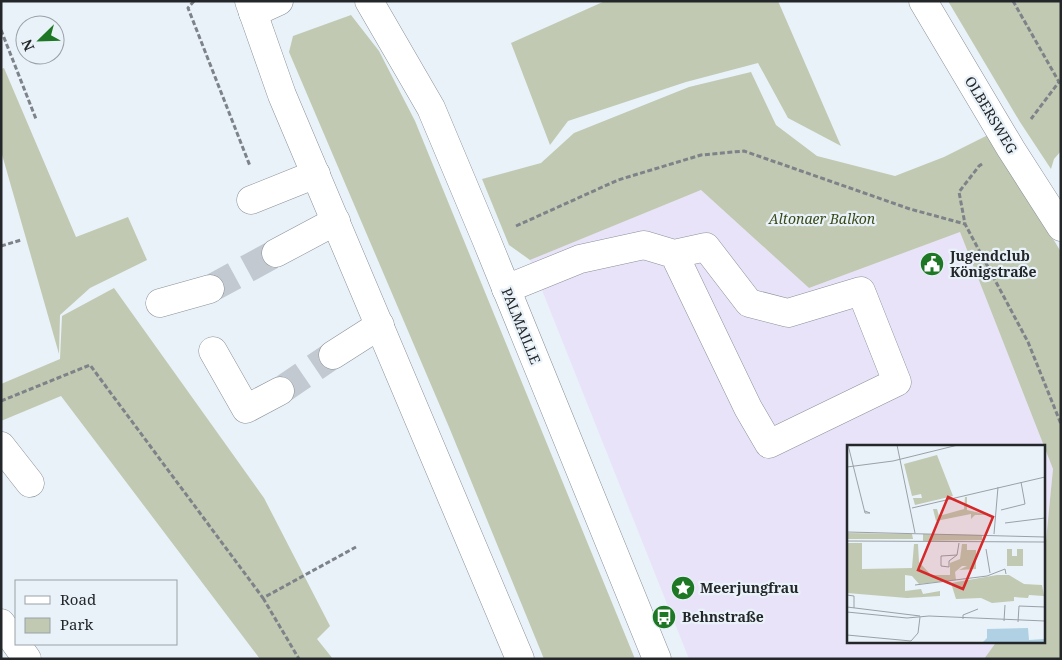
<svg xmlns="http://www.w3.org/2000/svg" width="1062" height="660" font-family="'Noto Serif',serif">
<style>
.commercial{fill:#e8e3f9}
.green{fill:#c1c9b2}
.lines{fill:none;stroke-linecap:round;stroke-linejoin:round}
.minor-tunnel{stroke:#c2c9d0;stroke-width:28;stroke-dasharray:28 14;stroke-linecap:butt}
.minor-casing{stroke:#899197;stroke-width:29}
.major-casing{stroke:#899197;stroke-width:29}
.path{stroke:#7d8388;stroke-width:3;stroke-dasharray:5 2.5;stroke-linecap:butt}
.minor{stroke:#fff;stroke-width:28}
.major{stroke:#fff;stroke-width:28}
.labels{text-anchor:middle;stroke-width:4.5;stroke-linejoin:round;paint-order:stroke}
.street-label{font-size:14px;fill:#24272a;stroke:#e9f2f9}
.park-label{font-size:14px;font-style:italic;fill:#3b4918;stroke:#e9f2f9}
.poi-label{font-size:14px;font-weight:bold;fill:#24272a;stroke:#e9f2f9;text-anchor:start}
.inset-road{fill:none;stroke:#9aa1a6;stroke-width:1}
.view{fill:#d62828;fill-opacity:0.15;stroke:#d62828;stroke-width:2.5}
.inset-edge{fill:none;stroke:#24272a;stroke-width:2.5}
</style>
<rect width="100%" height="100%" fill="#e9f2f9"/>
<!-- commercial -->
<path class="commercial" d="M701 190 809 288 960 232 1053 469 1043 571V446H848V641H997L984 659H689L530 260Z"/>
<!-- green -->
<path class="green" d="M605 1H778L841 146 788 118 758 63 686 82 568 121 550 145 511 43Z
M948 1H1061V151L1054 159 1051 169 1020 122Z
M351 15 379 51 415 121 635 659H544L449 427 289 52 293 36Z
M4 68 76 237 128 217 147 260 90 288 60 315 59 354 1 151V69Z
M751 72 776 125 817 156 895 176 944 157 990 134 1061 252V659H984L997 641H1043V571L1053 469 960 232 809 288 701 190 530 260 509 245 482 179 541 163 574 133 689 87Z
M114 288 264 498 330 626 317 639 333 659H260L61 396 1 421V384L60 359 62 316Z"/>
<g class="lines">
<!-- minor-tunnel -->
<path class="minor-tunnel" d="M210 289 276 253
M280 391 333 355"/>
<!-- minor casing -->
<g class="minor-casing">
<path id="minor" d="M923 1 1011 149 1061 227
M253 13 279 1
M251 200 316 174
M276 253 336 221
M506 289 580 259 644 245 674 254 748 408 769 444 897 382 861 291 788 313 749 303 706 247 674 254
M160 303 210 289
M213 351 246 409 280 391
M333 355 380 325
M1 446 30 483
M1 623 27 659"/>
</g>
<!-- major casing -->
<g class="major-casing">
<path id="major" d="M249 1 282 95 520 659
M369 1 431 108 486 239 657 659"/>
</g>
<!-- path -->
<path class="path" d="M194 1 188 8 250 166
M1013 1 1059 82 1031 119
M1 30 36 119
M982 164 979 166 959 192 965 224 1028 342 1061 424
M516 226 618 180 701 155 744 151 910 209 965 224
M1 246 21 240
M1 401 90 365 263 598 356 547
M263 598 299 659"/>
<!-- minor -->
<use href="#minor" class="minor"/>
<!-- major -->
<use href="#major" class="major"/>
</g>
<!-- icons -->
<defs>
<g id="civic-disc" transform="scale(1.25)"><circle r="9.5" fill="#1e7724" stroke="#e9f2f9"/><path d="M-.6-6.5H3V-4.5H.6V-3L4-1V1h2V6H-6V1h2V-1L-.6-3ZM-1.2 2.5V6h2.4V2.5Z" fill="#fff"/></g>
<g id="sight-disc" transform="scale(1.25)"><circle r="9.5" fill="#1e7724" stroke="#e9f2f9"/><path d="M0-6L1.8-2.2L6-1.7L2.9 1.2L3.7 5.4L0 3.3L-3.7 5.4L-2.9 1.2L-6-1.7L-1.8-2.2Z" fill="#fff"/></g>
<g id="bus-disc" transform="scale(1.25)"><circle r="9.5" fill="#1e7724" stroke="#e9f2f9"/><path d="M-5-6H5V4H4V6H2V4H-2V6H-4V4H-5ZM-3.5-4V0h7V-4ZM-3.5 1.2v1.5H-2V1.2ZM2 1.2v1.5H3.5V1.2Z" fill="#fff"/></g>
</defs>
<g fill-rule="evenodd">
<use href="#civic-disc" x="932" y="264"/>
<use href="#sight-disc" x="683" y="588"/>
<use href="#bus-disc" x="664" y="617"/>
</g>
<g class="labels">
<!-- street labels -->
<g class="street-label">
<text transform="translate(991 115) rotate(59)" y="5">OLBERSWEG</text>
<text transform="translate(521 326) rotate(68)" y="5">PALMAILLE</text>
</g>
<!-- park labels -->
<g class="park-label">
<text x="822" y="224">Altonaer Balkon</text>
</g>
<!-- poi labels -->
<g class="poi-label">
<text x="950" y="261">Jugendclub<tspan x="950" dy="16">Königstraße</tspan></text>
<text x="700" y="593">Meerjungfrau</text>
<text x="682" y="622">Behnstraße</text>
</g>
</g>
<!-- overview -->
<g transform="translate(847 445)">
<rect width="198" height="198" fill="#e9f2f9"/>
<path d="M90 10 106 51 68 60 66 53H75L74 49 65 51 57 19ZM118 52H120V65L142 70H128L124 74V69L89 76 86 64H90L92 71 117 64ZM0 88 65 89 66 94H0ZM76 89 135 90V95L76 96ZM1 98H15V124L65 123 67 99H71L72 117 84 130H103V118L113 114 115 99H120V105H129V124L112 125 120 121H115L108 127 109 135 72 139 65 131 58 130V146L74 144 76 149 93 146V151L60 153 0 148ZM160 104H165V111H170V104H176V121H160ZM150 130H162L177 139 195 140 197 151 182 150 181 153 167 152V156L145 158 134 153 109 154 104 138Z" fill="#c1c9b2"/>
<path d="M181 183 182 195 197 194V197H136L140 193V184Z" fill="#b0d1e4"/>
<path class="inset-road" d="M1 0 18 68H23L18 66M50 0 68 88M0 22 46 16 111 0M65 63 198 32M154 65 178 59 174 37M158 78 198 73M0 87 198 92M147 89 151 42M0 96 198 97M139 104 143 128M110 110 102 116V122L94 121V111L110 110 112 98M68 140 140 131 158 124 159 129M0 150 7 151V163M0 162 73 171M0 167 60 173 82 171 198 176M116 174V170L131 164M157 176 158 160M171 177 172 161 198 162M0 190 64 196 71 188 73 172"/>
<path class="view" d="M101 52 146 72 116 144 71 125Z"/>
<rect width="198" height="198" class="inset-edge"/>
</g>
<!-- border -->
<rect width="1062" height="660" fill="none" stroke="#24272a" stroke-width="5"/>
<!-- legend -->
<rect x="15" y="580" width="162" height="65" fill="#e9f2f9" stroke="#9aa1a6"/>
<rect x="25" y="596" width="25" height="8" fill="#ffffff" stroke="#9aa1a6"/>
<text x="60" y="605" font-size="15" fill="#24272a">Road</text>
<rect x="25" y="618" width="25" height="15" fill="#c1c9b2" stroke="#9aa1a6"/>
<text x="60" y="630" font-size="15" fill="#24272a">Park</text>
<!-- north arrow -->
<g transform="translate(40 40) rotate(247)"><circle r="24" fill="#e9f2f9" stroke="#9aa1a6"/>
<path d="M0-4L9 19L0 12L-9 19Z" fill="#1e7724"/>
<text y="-8" font-size="14" font-weight="bold" text-anchor="middle" fill="#24272a">N</text>
</g>
</svg>
